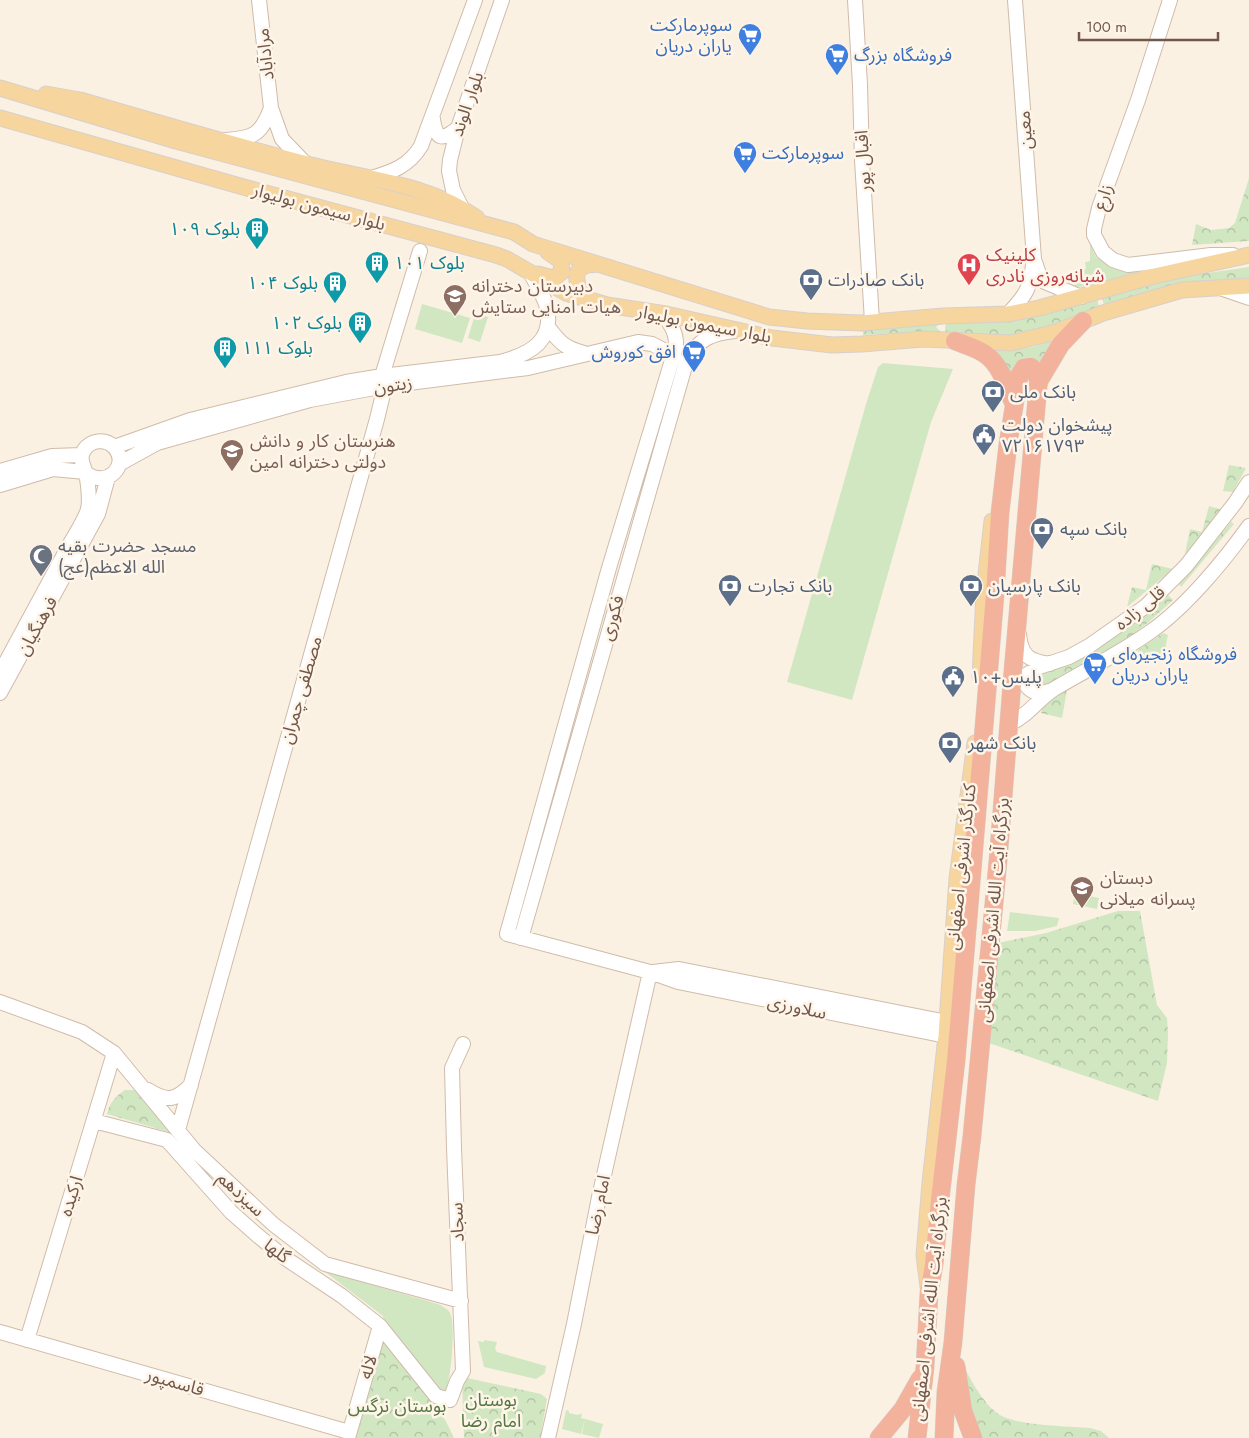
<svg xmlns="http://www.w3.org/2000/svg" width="1249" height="1438" font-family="Jost,'Noto Sans Arabic',sans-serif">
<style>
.forest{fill:url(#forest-crowns)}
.garden{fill:#d1e7c2}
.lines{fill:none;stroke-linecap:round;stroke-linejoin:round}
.secondary-casing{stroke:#d0bbaa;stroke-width:16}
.primary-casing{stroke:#d7d0cc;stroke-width:17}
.highway-casing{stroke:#d7d0cc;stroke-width:19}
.secondary{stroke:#fff;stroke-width:14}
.primary{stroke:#f7d59e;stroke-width:15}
.highway{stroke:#f2b29c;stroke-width:18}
.labels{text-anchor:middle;stroke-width:5;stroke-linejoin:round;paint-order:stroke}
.shop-label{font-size:18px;fill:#366cbe;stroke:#fef5e8;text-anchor:start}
.street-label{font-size:18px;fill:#71584a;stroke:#fef5e8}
.culture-label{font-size:18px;fill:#0d838f;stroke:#fef5e8;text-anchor:end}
.health-label{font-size:18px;fill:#be3a42;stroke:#fef5e8;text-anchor:start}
.service-label{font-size:18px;fill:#4e5e75;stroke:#fef5e8;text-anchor:start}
.education-label{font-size:18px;fill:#785e54;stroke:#fef5e8;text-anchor:start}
.worship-label{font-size:18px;fill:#5b616d;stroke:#fef5e8;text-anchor:start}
.park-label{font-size:18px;fill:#537742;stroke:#fef5e8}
</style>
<defs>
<pattern id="forest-crowns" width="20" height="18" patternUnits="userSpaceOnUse" patternTransform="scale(1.25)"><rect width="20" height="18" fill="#d1e7c2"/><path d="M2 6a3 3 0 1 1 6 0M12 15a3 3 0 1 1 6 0" fill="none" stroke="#aebea0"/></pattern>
</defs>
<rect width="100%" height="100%" fill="#fbf1e3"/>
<!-- forest -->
<path class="forest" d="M1249 178V241L1192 245 1196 224 1211 230 1229 228 1235 223Z
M1249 267V281L1104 306 1102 297 1179 277Z
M1097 298 1099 308C1068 321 1035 336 1001 337 983 337 965 335 946 334L945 327 947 322Z
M941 323 936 327 942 333 916 332 863 335V328Z
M1059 339 1039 375 1035 362 1032 358C1016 356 1014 367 1014 381L985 347 1012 350 1032 347Z
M1229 465 1246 468 1233 492 1223 491Z
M1209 506 1223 510 1185 554 1190 529 1202 532Z
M1231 522 1234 524 1181 587 1179 584Z
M1152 564 1173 569 1127 607 1132 587 1146 590Z
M1167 594 1173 600 1151 620 1120 645 1041 689 1032 685V680L1038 675 1079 659 1098 649Z
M1163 633 1168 635 1162 662 1137 656 1138 650Z
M1067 690 1062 718 1041 713 1043 705Z
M1118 911H1140L1157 1005 1167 1018 1168 1033 1167 1063 1158 1101 986 1042 993 944 1046 933Z
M125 1090H137L176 1134 107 1114C110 1102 115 1097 125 1090Z
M388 1341C410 1371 440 1404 454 1438H352L356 1435 380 1346Z
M960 1359C969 1376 981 1401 997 1413 1013 1426 1068 1426 1090 1428L1101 1431 1109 1438H978Z
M467 1378 541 1394 547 1399 540 1438H464L462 1381Z"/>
<!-- garden -->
<path class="garden" d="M1090 239 1093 251 1096 257 1112 267 1128 272 1194 259 1129 277 1085 286 1070 288 1050 278 1079 274 1086 268 1085 262 1090 261Z
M422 304 470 318 462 343 415 329Z
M475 314 488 317 480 342 468 338Z
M883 363 953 369 931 422 852 700 787 682 866 404 878 367Z
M1075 893 1099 898 1097 909 1073 904Z
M1010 912 1059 918 1057 926 1035 931H1007Z
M324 1271 438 1304C442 1306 447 1308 450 1313 456 1325 451 1378 446 1390L442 1392 436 1390 384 1323 383 1316Z
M484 1340 497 1342 495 1349 497 1352 546 1366 545 1373 536 1379 484 1367 478 1341 484 1342Z
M566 1410 569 1411V1413L578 1415 579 1414H582L581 1418 585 1419 581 1434 562 1429Z
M585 1419 603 1424 599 1438 582 1434Z"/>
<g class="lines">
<!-- secondary casing -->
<g class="secondary-casing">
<path id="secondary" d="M259 0 271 108 282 139 305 163
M855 0 860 85 862 160 872 321
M1170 0 1138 100 1099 208 1094 229V235L1103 252 1113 260 1128 265 1211 255H1233
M433 119C436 140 442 141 458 128
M226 140C255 138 261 134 271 108
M371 178C392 172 409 166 421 146L475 0
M462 208 453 190 449 171 450 160 458 128 502 0
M1035 262 1040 277 1045 282 1081 297
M1220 288 1249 298
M663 314C671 325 677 333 676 347L609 568 507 934 650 972 678 982 946 1036
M1008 314C1028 293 1030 288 1034 259L1015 0
M548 327C560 343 565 348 584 353
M114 447 190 420 346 382 382 376 500 362C531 354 556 340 546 304 542 293 535 282 530 272
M119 464 157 443 310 400 385 386 528 368 638 342 652 344 673 355
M0 471 52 456 82 455
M0 485 53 469 85 472
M1019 634C1021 656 1029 661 1050 664
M0 673C22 632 45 590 67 549 72 540 86 518 88 509 90 502 88 478 85 471 83 464 79 458 84 450 91 440 105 438 114 447 131 465 106 490 85 472
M1052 690C1041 694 1033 695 1026 685V675L1039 667 1069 657 1089 646 1146 606 1186 566 1235 503 1249 482
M0 693 98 514 108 477
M1009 724C1027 717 1038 699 1054 689 1086 670 1119 654 1150 632 1185 608 1224 561 1249 526
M521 938 687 359C699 339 712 333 735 331
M653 972 679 969 947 1022
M0 1002 82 1032 114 1053 194 1150 273 1224 325 1264 461 1301
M148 1090C167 1102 175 1101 191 1085
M94 1121 167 1140 231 1212 257 1235 285 1258 342 1296 380 1326 436 1396 450 1400 457 1381 463 1371 454 1148 452 1068 463 1044
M178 1130 377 419 385 386 382 376 420 251
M0 1332 349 1432
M27 1340 114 1053
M348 1438 380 1326
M548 1438 574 1324 599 1197 650 972"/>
</g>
<!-- primary casing -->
<g class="primary-casing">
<path id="primary" d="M0 88 176 141 514 232 533 244 769 317 807 321 861 323 943 316 1008 314 1039 308 1150 277 1249 255
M46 94 80 100C155 122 231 144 307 164 365 179 427 183 477 218
M0 118 247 188 496 255 507 259 566 293 607 305 666 314 772 338 832 345 862 344 923 339 1011 343 1056 332 1103 313 1182 290 1249 286
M538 274 553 278 562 272 561 261 548 252
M585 299C579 290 570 271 585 266 589 264 594 265 598 264
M980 677 984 592 992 521
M928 1287 924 1255 930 1183 946 1036 957 878 975 743"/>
</g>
<!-- highway casing -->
<g class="highway-casing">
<path id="highway" d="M955 341C965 345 976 348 985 354 1000 364 1007 386 1013 402
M956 1366 963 1411 973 1438
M879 1438 903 1409 920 1379
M917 1438 925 1367 929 1293 934 1265 940 1200 956 1061 968 919 995 595 1000 513 1008 444 1019 376 1024 368 1031 367 1034 370 1039 381
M944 1438 946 1392 953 1342 966 1185 972 1136 998 861 1013 671 1038 386 1039 381 1061 344 1083 321"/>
</g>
<!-- secondary -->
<use href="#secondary" class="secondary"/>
<!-- primary -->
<use href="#primary" class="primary"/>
<!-- highway -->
<use href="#highway" class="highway"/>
</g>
<!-- icons -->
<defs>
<g id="supermarket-pin" transform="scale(1.25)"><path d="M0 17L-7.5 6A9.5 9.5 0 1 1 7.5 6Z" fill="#3f7fe0" stroke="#fef5e8"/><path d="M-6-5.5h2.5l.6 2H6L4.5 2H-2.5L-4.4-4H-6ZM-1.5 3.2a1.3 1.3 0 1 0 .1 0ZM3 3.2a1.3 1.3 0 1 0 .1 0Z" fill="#fff"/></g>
<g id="building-pin" transform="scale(1.25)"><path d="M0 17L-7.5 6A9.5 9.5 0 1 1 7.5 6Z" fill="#0f9aa8" stroke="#fef5e8"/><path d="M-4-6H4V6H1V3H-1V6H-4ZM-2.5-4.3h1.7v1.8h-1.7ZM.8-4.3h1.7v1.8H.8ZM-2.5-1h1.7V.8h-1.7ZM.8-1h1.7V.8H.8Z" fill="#fff"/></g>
<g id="hospital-pin" transform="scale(1.25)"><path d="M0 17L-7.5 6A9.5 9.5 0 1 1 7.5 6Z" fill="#e0444e" stroke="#fef5e8"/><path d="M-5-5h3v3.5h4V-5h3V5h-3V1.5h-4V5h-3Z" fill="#fff"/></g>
<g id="bank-pin" transform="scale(1.25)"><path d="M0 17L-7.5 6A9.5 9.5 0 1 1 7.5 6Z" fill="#5c6f8a" stroke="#fef5e8"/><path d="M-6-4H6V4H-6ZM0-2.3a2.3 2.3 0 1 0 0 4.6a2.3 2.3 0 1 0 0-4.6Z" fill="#fff"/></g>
<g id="school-pin" transform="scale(1.25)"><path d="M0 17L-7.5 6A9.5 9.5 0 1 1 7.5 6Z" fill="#8d6e63" stroke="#fef5e8"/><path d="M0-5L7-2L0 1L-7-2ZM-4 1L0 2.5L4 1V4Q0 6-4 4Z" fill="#fff"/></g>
<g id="civic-pin" transform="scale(1.25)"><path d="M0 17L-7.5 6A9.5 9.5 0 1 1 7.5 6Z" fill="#5c6f8a" stroke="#fef5e8"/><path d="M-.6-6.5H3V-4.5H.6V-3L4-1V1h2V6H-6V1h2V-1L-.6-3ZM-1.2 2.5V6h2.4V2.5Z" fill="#fff"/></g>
<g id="mosque-pin" transform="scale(1.25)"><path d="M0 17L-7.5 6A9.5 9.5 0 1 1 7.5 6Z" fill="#6b7280" stroke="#fef5e8"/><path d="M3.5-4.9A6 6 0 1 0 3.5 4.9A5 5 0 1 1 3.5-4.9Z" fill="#fff"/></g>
</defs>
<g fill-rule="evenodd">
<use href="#supermarket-pin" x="750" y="35"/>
<use href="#supermarket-pin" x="837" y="55"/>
<use href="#supermarket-pin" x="745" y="153"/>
<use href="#building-pin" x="257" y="229"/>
<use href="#building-pin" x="377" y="263"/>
<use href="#hospital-pin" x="969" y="265"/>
<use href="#bank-pin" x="811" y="280"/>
<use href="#building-pin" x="335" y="283"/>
<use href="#school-pin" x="455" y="296"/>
<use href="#building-pin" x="360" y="323"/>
<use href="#building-pin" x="225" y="348"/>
<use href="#supermarket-pin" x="694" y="352"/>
<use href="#bank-pin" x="993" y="392"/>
<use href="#civic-pin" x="984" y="435"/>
<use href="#school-pin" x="232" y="451"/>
<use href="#bank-pin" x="1042" y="529"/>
<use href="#mosque-pin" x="41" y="556"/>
<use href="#bank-pin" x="730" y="586"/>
<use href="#bank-pin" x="971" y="586"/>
<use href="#supermarket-pin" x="1095" y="664"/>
<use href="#civic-pin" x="953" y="677"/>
<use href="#bank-pin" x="950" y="743"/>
<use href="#school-pin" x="1082" y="888"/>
</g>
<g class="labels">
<!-- shop labels -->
<g class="shop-label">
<text x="732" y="31" text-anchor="end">سوپرمارکت<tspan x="732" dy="21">یاران دریان</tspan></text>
<text x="854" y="61">فروشگاه بزرگ</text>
<text x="762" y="159">سوپرمارکت</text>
<text x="676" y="358" text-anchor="end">افق کوروش</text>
<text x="1112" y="660">فروشگاه زنجیره‌ای<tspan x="1112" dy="21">یاران دریان</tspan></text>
</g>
<!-- street labels -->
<g class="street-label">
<text transform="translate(265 54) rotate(-96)" y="6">مرادآباد</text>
<text transform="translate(467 104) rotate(-71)" y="6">بلوار الوند</text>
<text transform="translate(1025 130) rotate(-94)" y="6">معین</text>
<text transform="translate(863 161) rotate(-93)" y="6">اقبال پور</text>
<text transform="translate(1103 197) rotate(-71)" y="6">زارع</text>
<text transform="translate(319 207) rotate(15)" y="6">بلوار سیمون بولیوار</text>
<text transform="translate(704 324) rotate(11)" y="6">بلوار سیمون بولیوار</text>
<text transform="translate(393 385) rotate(-8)" y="6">زیتون</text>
<text transform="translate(1140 608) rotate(-39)" y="6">قلی زاده</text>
<text transform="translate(612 618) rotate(-74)" y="6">فکوری</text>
<text transform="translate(37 626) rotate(-61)" y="6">فرهنگیان</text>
<text transform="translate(301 690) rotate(-74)" y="6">مصطفی چمران</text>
<text transform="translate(961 867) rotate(-84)" y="6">کنارگذر اشرفی اصفهانی</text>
<text transform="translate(993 910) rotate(-85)" y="6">بزرگراه آیت الله اشرفی اصفهانی</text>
<text transform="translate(797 1007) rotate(12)" y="6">سلاورزی</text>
<text transform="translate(241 1194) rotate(43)" y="6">سیزدهم</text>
<text transform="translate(71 1196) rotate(-73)" y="6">ارکیده</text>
<text transform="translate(598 1205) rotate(-78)" y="6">امام رضا</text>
<text transform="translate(457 1222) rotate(-92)" y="6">سجاد</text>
<text transform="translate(277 1251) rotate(38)" y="6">گلها</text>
<text transform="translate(929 1309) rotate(-84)" y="6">بزرگراه آیت الله اشرفی اصفهانی</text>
<text transform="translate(368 1367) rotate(-74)" y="6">لاله</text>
<text transform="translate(175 1382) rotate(16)" y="6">قاسمپور</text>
</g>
<!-- culture labels -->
<g class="culture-label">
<text x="240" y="235">بلوک ۱۰۹</text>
<text x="394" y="269" text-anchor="start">بلوک ۱۰۱</text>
<text x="318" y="289">بلوک ۱۰۴</text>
<text x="342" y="329">بلوک ۱۰۲</text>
<text x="242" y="354" text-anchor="start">بلوک ۱۱۱</text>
</g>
<!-- health labels -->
<g class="health-label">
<text x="986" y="261">کلینیک<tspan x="986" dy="21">شبانه‌روزی نادری</tspan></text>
</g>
<!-- service labels -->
<g class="service-label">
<text x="828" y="286">بانک صادرات</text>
<text x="1010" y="398">بانک ملی</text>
<text x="1002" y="431">پیشخوان دولت<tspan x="1002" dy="21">۷۲۱۶۱۷۹۳</tspan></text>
<text x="1060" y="535">بانک سپه</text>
<text x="748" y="592">بانک تجارت</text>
<text x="988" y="592">بانک پارسیان</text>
<text x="970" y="683">پلیس+۱۰</text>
<text x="968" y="749">بانک شهر</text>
</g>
<!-- education labels -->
<g class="education-label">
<text x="472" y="292">دبیرستان دخترانه<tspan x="472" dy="21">هیات امنایی ستایش</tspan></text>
<text x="250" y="447">هنرستان کار و دانش<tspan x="250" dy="21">دولتی دخترانه امین</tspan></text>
<text x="1100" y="884">دبستان<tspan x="1100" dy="21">پسرانه میلانی</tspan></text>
</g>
<!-- worship labels -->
<g class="worship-label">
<text x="58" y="552">مسجد حضرت بقیه<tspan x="58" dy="21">الله الاعظم(عج)</tspan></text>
</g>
<!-- park labels -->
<g class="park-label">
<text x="491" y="1406">بوستان<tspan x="491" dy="21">امام رضا</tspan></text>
<text x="397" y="1412">بوستان نرگس</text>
</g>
</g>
<!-- scale -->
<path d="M1079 32v8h139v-8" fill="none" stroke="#71584a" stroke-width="2.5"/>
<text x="1086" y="32" font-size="15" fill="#71584a" stroke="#fef5e8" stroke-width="4" paint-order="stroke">100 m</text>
</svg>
